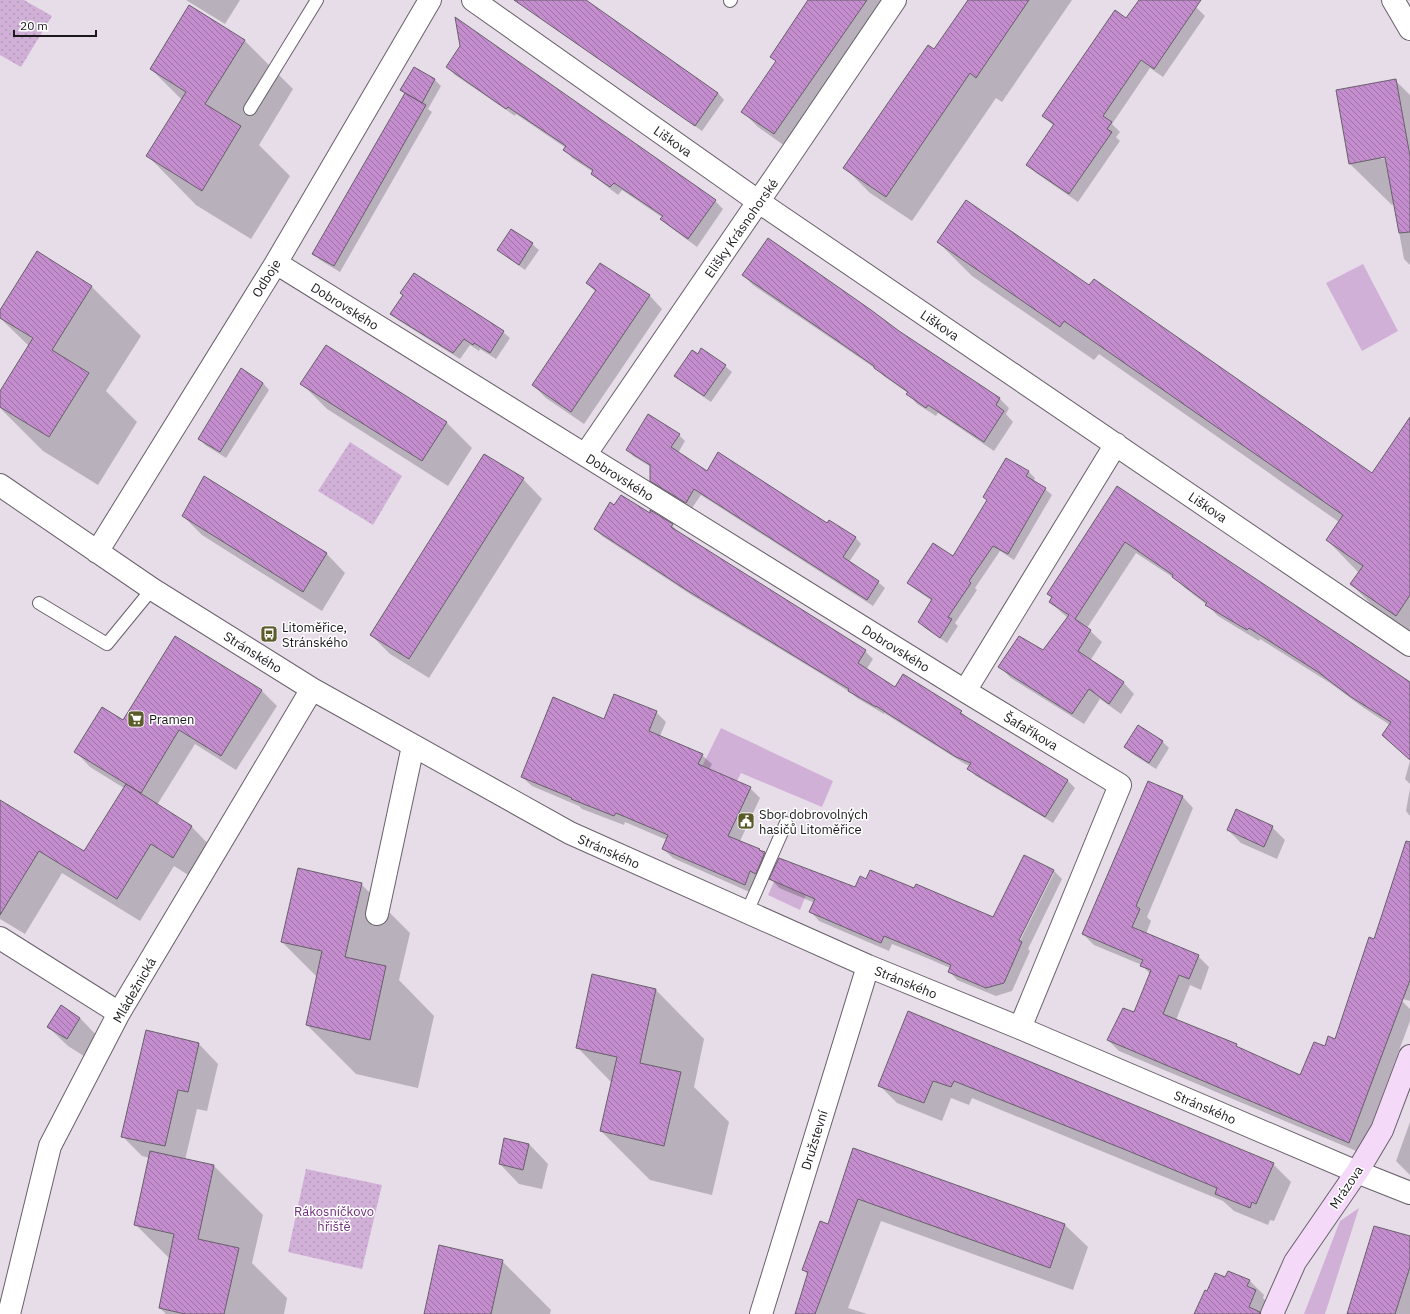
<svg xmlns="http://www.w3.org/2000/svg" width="1410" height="1314" font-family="'IBM Plex Sans',sans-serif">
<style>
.grass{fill:#d1b0d7}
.park{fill:url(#park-dots)}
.shadow{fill:#0003;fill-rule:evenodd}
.building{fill:url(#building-back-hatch);stroke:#68606a}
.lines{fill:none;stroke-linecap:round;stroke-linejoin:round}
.lane-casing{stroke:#68606a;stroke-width:14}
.street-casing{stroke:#68606a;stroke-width:24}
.secondary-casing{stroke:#68606a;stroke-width:24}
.lane{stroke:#fff;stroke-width:12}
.street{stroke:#fff;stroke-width:22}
.secondary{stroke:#f4d9f9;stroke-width:22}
.labels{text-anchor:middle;stroke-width:3;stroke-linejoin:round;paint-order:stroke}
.street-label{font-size:13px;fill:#1b181c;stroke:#fff}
.poi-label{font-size:13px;fill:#1b181c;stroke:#fff;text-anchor:start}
.park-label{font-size:13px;fill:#6f2f7c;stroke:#fff}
</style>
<defs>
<pattern id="park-dots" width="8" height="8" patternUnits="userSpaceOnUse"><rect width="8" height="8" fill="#d1b0d7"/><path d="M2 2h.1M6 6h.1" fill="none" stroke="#b397b8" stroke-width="1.8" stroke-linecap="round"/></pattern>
<pattern id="building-back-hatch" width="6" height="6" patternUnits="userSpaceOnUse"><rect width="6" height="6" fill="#c38dce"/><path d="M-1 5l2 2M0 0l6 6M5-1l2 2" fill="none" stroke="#9e72a6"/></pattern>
</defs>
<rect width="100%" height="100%" fill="#e7dde9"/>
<!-- grass -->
<path class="grass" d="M1363 264 1398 331 1362 351 1326 283Z
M721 728 833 781 822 807 741 773 737 781 679 813Z
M782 864 788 866 781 884 806 895 800 910 768 895Z
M1359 1208 1325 1314H1304L1340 1221Z"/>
<!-- park -->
<path class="park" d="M0 0H24L52 16 21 67 0 55Z
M350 442 402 476 373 525 318 491Z
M306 1169 382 1185 362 1269 288 1252Z"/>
<!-- shadow -->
<path class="shadow" d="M186 0H240L225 24Z
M539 0H584L718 93 724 100 702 131 538 17 532 11Z
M809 0H892L789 149 758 127 743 112 776 61 771 56Z
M969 0H1072L1002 102 996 98 912 221 870 193 845 168 934 50Z
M1140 0H1186L1196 7 1205 16 1163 77 1150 68 1112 124 1120 132 1116 137 1120 141 1078 202 1036 173 1028 164 1054 126 1043 116 1127 19Z
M244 40 293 89 259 145 290 176 251 239 196 205 148 156 182 100 151 69Z
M447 67 715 201 723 209 697 247 670 227 662 219 663 218 622 190 618 195 600 181 592 173 593 172 572 158 565 150 566 148 516 114 515 116 455 75Z
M414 68 435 80 441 86 428 109 432 112 340 272 320 260 314 254 406 94 402 90Z
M1395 80 1410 95V265L1404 259 1394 204 1392 205 1350 164ZM1390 155V157L1381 159V157Z
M938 242 1089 287 1372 474 1410 419V635L1385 618 1351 584 1359 573 1327 540 1339 522 1099 354 1094 360 972 276Z
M532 244 539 250 525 270 505 256 498 250Z
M37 253 92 287 141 336 106 391 137 422 98 485 43 451 0 408V393L29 346 0 318V312Z
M600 264 650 296 662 309 584 424 546 398 533 385 596 292 587 283Z
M743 275 898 332 999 398 1009 408 1006 414 1013 422 994 451 938 413 936 416 917 404 908 393 885 377 879 371 753 285Z
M403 295 503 332 510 338 496 359 480 349 479 351 470 345 460 359 398 320 392 314Z
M326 347 447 423 472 448 448 486 327 409 302 384Z
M701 350 725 366 732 372 711 402 682 382 675 376 698 355Z
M241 370 263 383 269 390 226 458 205 445 199 438Z
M679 435 685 441 678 453 707 472 855 537 861 544 849 562 878 582 885 588 873 606 701 495 692 508 658 487 651 480V467L633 456 627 449Z
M1006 459 1029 472 1035 478 1033 482 1045 489 1052 495 1014 560 1000 551 975 588 977 590 955 623 958 626 947 643 925 628 919 622 932 601 915 589 908 583 954 558 988 500Z
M523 479 542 499 429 678 390 654 371 635Z
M1117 488 1410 683V760L1390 725 1364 708 1330 683 1260 639 1259 641 1218 616 1207 605 1185 588 1177 580 1136 553 1087 628 1102 642 1090 661 1123 682 1134 694 1121 714 1100 699 1084 724 1011 678 1000 667 1043 652 1068 618 1062 613 1050 602 1053 598 1048 594Z
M615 507 651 515 672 525 679 533 865 651 873 659 866 670 895 689 961 712 969 719 1067 780 1075 788 1053 823 976 776 969 769 970 766 965 764 884 713V714L857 698 851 693 823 675 693 596 602 536 595 529Z
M183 516 326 553 345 573 322 611 202 535Z
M175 637 262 691 277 706 236 770 195 744 157 805 192 827 214 850 196 880 174 866 140 921 62 873 25 934 0 919V801L84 853 124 788 90 767 76 752 123 721Z
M656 712 666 722 660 736 702 755 712 764 709 770 750 788 760 798 740 841 759 849 774 863 754 894 673 858 663 849 667 840 625 822 624 825 582 809 579 806 532 786 522 777 605 720Z
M1138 726 1163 742 1169 748 1156 769 1131 753 1125 747Z
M1410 761V784L1405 779Z
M1410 788V816L1406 811Z
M1182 796 1193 808 1147 917 1151 921 1146 934 1198 956 1209 967 1201 990 1190 985 1176 1020 1236 1045 1240 1049 1300 1076 1325 1047 1336 1040 1410 850V1001L1399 998 1410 1009V1021L1361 1153 1119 1051 1108 1040 1135 1014 1150 974 1142 965 1094 945 1083 934Z
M1272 827 1285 840 1277 859 1241 843 1228 830Z
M1025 856 1054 871 1062 879 1028 949 1030 951 1012 991 996 996 957 980 949 971 950 968 927 958 892 944 889 951 819 921 811 912 815 903 779 888 771 879 855 889 867 880 993 918ZM1052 873H1054L1018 945 1016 944Z
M361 884 410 933 399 980 434 1016 418 1088 356 1074 307 1025 317 977 282 942Z
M656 990 704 1039 694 1087 729 1122 712 1195 650 1180 601 1131 612 1083 577 1047Z
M61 1007 80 1018 99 1038 87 1058 68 1046 48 1027Z
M909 1012 1273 1164 1291 1182 1274 1221 1270 1220 1268 1225 1234 1211 1223 1201 972 1098 969 1105 951 1098 942 1121 897 1103 879 1085Z
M199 1044 218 1064 207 1111 197 1109 185 1160 214 1166 263 1215 252 1263 287 1298 284 1314H166L160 1308 170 1259 135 1224 150 1158 142 1156 122 1136Z
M1410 1122V1175L1396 1161Z
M529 1144 548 1164 542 1189 519 1184 500 1164Z
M854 1149 1065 1225 1088 1247 1073 1290 881 1221 848 1308 867 1314H796L808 1275 803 1270 829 1225Z
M1410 1237V1314H1348Z
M502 1261 551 1310 550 1314H425Z
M1229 1272 1250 1281 1264 1295 1263 1298 1270 1305 1267 1314H1198L1207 1292 1226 1278Z"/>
<!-- building -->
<path class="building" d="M514 0H586L718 93 695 126Z
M808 0H867L774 134 741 112 776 61 770 57Z
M968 0H1029L976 78 970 73 886 197 843 168 928 45 934 49Z
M1139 0H1201L1154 69 1141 60 1103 116 1112 122 1107 129 1112 132 1069 194 1026 165 1054 124 1042 116 1115 10 1126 18Z
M189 5 245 40 205 104 241 126 202 191 146 156 186 92 150 69Z
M455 17 716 200 688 239 660 219 663 216 614 183 610 187 591 174 593 170 563 150 566 146 508 107 506 109 446 67 460 46Z
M414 67 435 79 422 103 400 90Z
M1396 79 1410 156V232L1399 233 1385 157 1349 164 1336 90Z
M405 93 426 105 334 266 312 254Z
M966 200 1089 285 1094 279 1372 473 1410 417V595L1396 616 1350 584 1363 566 1326 540 1343 515 1064 321 1060 327 937 242Z
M511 229 533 243 519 265 497 250Z
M768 238 871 310 899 331 1000 398 996 405 1004 411 984 442 928 405 926 408 906 394 908 392 874 368V366L742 275Z
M37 251 92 286 52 350 89 373 49 437 0 407V391L33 338 0 318V310Z
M600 263 650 295 571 412 532 385 596 290 586 283Z
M414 273 504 331 490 353 474 343 473 345 464 339 453 353 390 314 403 295 400 293Z
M326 345 447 422 422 461 300 384Z
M701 348 726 365 704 396 674 376 692 350 698 354Z
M241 368 263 383 220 452 198 439Z
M648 414 680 434 671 447 707 471 718 452 827 523 829 520 856 537 843 557 879 581 867 600 694 489 686 503 650 481V465L626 450Z
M484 454 524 478 409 659 370 635Z
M1006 458 1029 471 1026 476 1046 488 1008 554 993 546 969 581 971 583 948 617 952 619 940 638 918 622 932 599 907 583 933 543 953 556 987 500 983 497Z
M204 476 327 553 303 592 182 516Z
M1117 486 1410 682V760L1382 735 1391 722 1351 697 1318 672 1249 628 1247 630 1205 605 1207 603 1172 577 1173 575 1125 542 1075 619 1091 630 1078 651 1124 682 1109 704 1089 689 1072 714 998 667 1019 636 1043 650 1069 615 1049 602 1052 597 1047 594Z
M621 495 650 513V510L673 524 671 527 866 650 858 663 895 687 903 674 962 711 960 713 1068 780 1045 817 967 769 971 763 956 757 876 706V707L848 691 849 689 814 668 685 589 594 529 610 502 614 505Z
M175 636 262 690 221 756 179 730 141 793 74 752 102 707 123 720Z
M614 694 657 711 649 731 703 754 698 764 751 787 728 836 760 849 759 850 765 852 756 874 750 871 745 885 662 849 668 835 616 813 614 816 571 799 572 798 521 777 553 697 604 719Z
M1138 725 1163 741 1149 763 1124 747Z
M1148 781 1183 796 1136 906 1140 909 1132 927 1199 955 1189 979 1179 975 1163 1014 1237 1044 1236 1046 1300 1075 1314 1042 1325 1046 1328 1036 1335 1039 1369 937 1374 939 1406 841 1410 842V980L1349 1143 1107 1040 1123 1008 1134 1012 1151 970 1140 966 1143 960 1082 934Z
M126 784 192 826 173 858 151 844 117 899 39 851 0 915V800L84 851Z
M1236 809 1273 826 1264 847 1227 830Z
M1024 855 1054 870 1019 940 1022 942 1004 983 986 988 948 972 951 965 918 950 884 936 881 943 809 912 815 899 769 879 779 858 855 887 860 876 866 879 870 870 914 888 916 884 993 917Z
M298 868 362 883 345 957 386 966 370 1040 306 1025 322 951 281 942Z
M592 974 656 989 640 1063 681 1072 664 1146 600 1131 617 1057 576 1048Z
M61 1005 80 1018 67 1039 47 1027Z
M908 1011 1274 1163 1256 1204 1252 1202 1250 1208 1215 1194 1217 1188 1126 1150 954 1081 951 1087 933 1081 924 1103 878 1086Z
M146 1030 199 1043 188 1092 178 1090 165 1146 121 1137Z
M504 1138 529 1144 523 1170 499 1164Z
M853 1148 1065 1224 1050 1268 858 1199 815 1314H795L808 1272 802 1270 820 1221 828 1224Z
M150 1151 214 1165 198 1239 239 1248 224 1314H185L159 1308 174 1234 134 1225Z
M1374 1226 1410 1236V1267L1395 1314H1347Z
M439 1245 503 1260 491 1314H424Z
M1228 1271 1250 1280 1247 1286 1256 1290 1249 1307 1260 1312V1314H1194L1205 1290 1207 1291 1215 1273 1225 1277Z"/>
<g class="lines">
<!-- lane casing -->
<g class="lane-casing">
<path id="lane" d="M730 1 731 0
M250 109 317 0
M39 603 107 644 152 589
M747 912 786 823"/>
</g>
<!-- street casing -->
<g class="street-casing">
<path id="street" d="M473 0 759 202 1410 645
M1393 0 1410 29
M276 263 965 691 1120 785 1020 1028
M585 455 784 164 895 0
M0 485 152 589 312 689 570 833 868 966 1020 1028 1357 1172 1410 1193
M97 552 276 263 430 0
M965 691 1116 444
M377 914 413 746
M0 938 119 1013
M9 1314 50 1146 119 1013 312 689
M761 1314 868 966"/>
</g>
<!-- secondary casing -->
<g class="secondary-casing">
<path id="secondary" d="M1272 1314 1295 1262 1357 1172 1382 1130 1410 1056"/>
</g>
<!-- lane -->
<use href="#lane" class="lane"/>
<!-- street -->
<use href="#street" class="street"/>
<!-- secondary -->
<use href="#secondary" class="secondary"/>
</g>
<!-- icons -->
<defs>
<g id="bus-square" transform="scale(0.9)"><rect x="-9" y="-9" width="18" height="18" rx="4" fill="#5b5c2a" stroke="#fff"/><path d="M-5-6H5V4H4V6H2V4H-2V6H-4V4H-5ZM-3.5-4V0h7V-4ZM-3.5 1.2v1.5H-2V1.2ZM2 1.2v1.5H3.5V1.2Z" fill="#fff"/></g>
<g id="supermarket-square" transform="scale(0.9)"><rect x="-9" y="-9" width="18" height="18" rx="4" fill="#5b5c2a" stroke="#fff"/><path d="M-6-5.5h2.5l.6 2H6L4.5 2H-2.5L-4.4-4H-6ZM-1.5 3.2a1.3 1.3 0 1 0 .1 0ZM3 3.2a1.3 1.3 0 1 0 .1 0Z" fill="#fff"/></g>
<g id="civic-square" transform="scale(0.9)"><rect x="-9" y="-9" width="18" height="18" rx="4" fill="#5b5c2a" stroke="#fff"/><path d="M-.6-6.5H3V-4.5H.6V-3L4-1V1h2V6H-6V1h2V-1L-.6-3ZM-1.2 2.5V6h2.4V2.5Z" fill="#fff"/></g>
</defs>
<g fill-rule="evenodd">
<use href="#bus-square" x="269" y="634"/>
<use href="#supermarket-square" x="136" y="719"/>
<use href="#civic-square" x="746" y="821"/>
</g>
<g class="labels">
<!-- street labels -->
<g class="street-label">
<text transform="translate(673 141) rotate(35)" y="5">Liškova</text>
<text transform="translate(741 228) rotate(-55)" y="5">Elišky Krásnohorské</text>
<text transform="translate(266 278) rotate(-58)" y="5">Odboje</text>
<text transform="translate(345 306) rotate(32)" y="5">Dobrovského</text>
<text transform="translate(940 325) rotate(34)" y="5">Liškova</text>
<text transform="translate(620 477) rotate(32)" y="5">Dobrovského</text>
<text transform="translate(1208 507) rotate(34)" y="5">Liškova</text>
<text transform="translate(896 648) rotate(32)" y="5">Dobrovského</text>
<text transform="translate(253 652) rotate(32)" y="5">Stránského</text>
<text transform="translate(1031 731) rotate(31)" y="5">Šafaříkova</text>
<text transform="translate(609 851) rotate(24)" y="5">Stránského</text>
<text transform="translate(906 982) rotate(22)" y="5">Stránského</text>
<text transform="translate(134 990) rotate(-60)" y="5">Mládežnická</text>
<text transform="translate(1205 1107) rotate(23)" y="5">Stránského</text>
<text transform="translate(814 1140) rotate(-73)" y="5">Družstevní</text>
<text transform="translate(1346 1187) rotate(-56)" y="5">Mrázova</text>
</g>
<!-- poi labels -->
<g class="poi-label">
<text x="282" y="632">Litoměřice,<tspan x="282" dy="15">Stránského</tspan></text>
<text x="149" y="724">Pramen</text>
<text x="759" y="819">Sbor dobrovolných<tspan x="759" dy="15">hasičů Litoměřice</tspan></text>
</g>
<!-- park labels -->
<g class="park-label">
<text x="334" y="1216">Rákosníčkovo<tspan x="334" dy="15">hřiště</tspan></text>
</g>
</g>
<!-- scale -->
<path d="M14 30v6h82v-6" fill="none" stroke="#1b181c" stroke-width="2"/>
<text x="20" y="30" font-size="12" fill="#1b181c" stroke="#ffffff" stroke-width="3" paint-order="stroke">20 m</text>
</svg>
